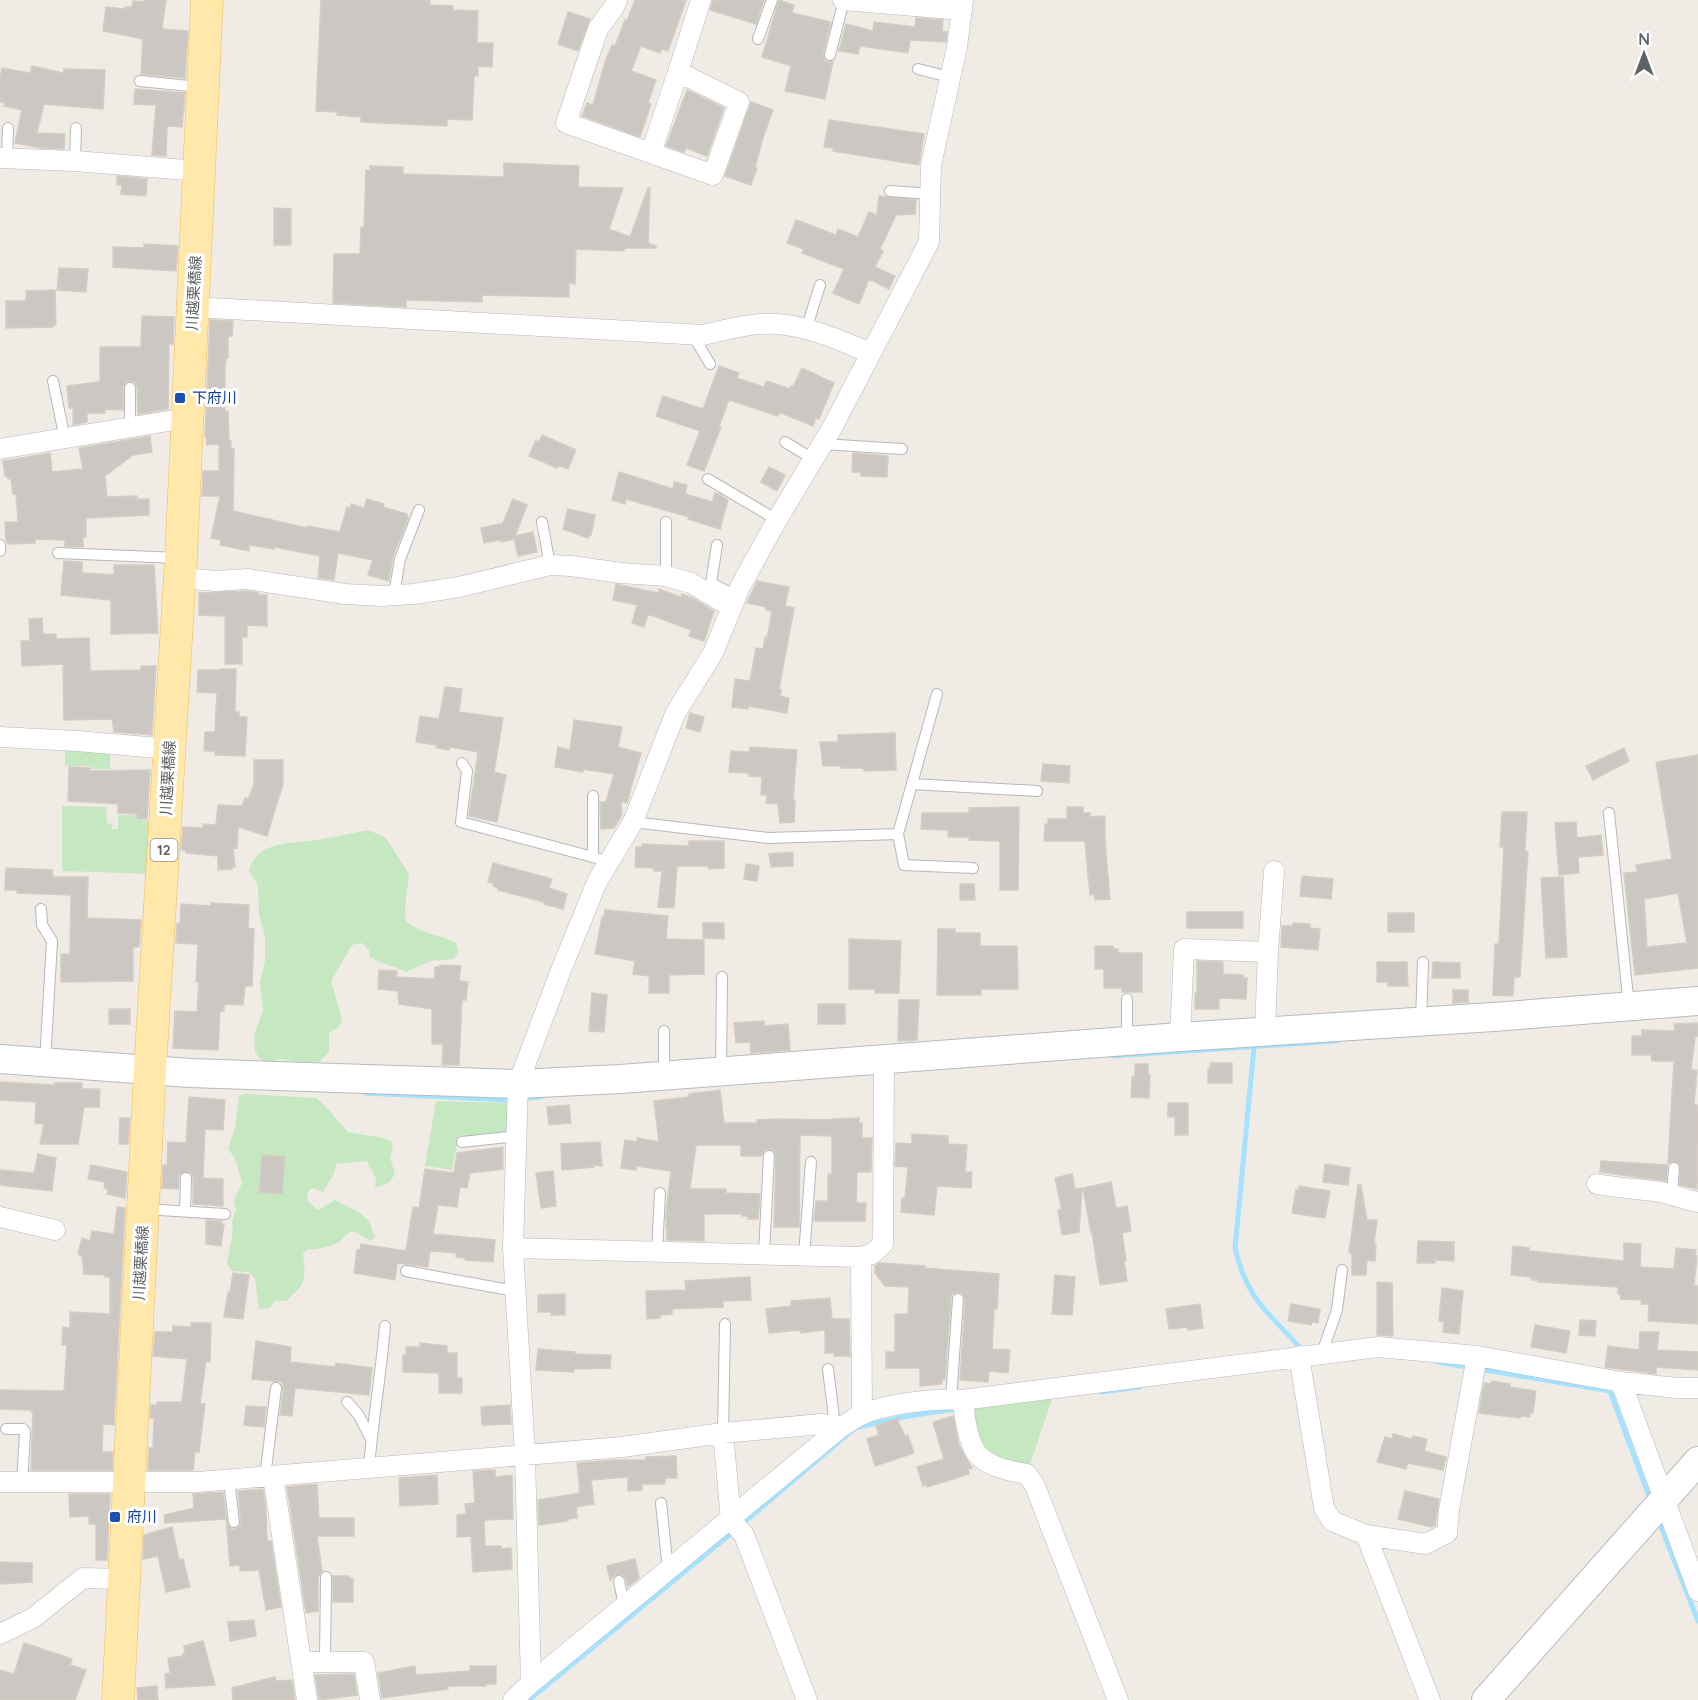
<svg xmlns="http://www.w3.org/2000/svg" width="1698" height="1700" font-family="Quicksand,'Noto Sans JP',sans-serif">
<style>
.green{fill:#c5e8c1}
.lines{fill:none;stroke-linecap:round;stroke-linejoin:round}
.stream{stroke:#a5e2ff;stroke-width:5}
.building{fill:#cbc7c2;stroke:#d5cdc3;stroke-width:1.5;fill-rule:evenodd}
.lane-casing{stroke:#b5b8bc;stroke-width:12}
.street-casing{stroke:#b5b8bc;stroke-width:21}
.secondary-casing{stroke:#b6bbbf;stroke-width:30}
.primary-casing{stroke:#f6b757;stroke-width:33}
.lane{stroke:#fff;stroke-width:10}
.street{stroke:#fff;stroke-width:20}
.secondary{stroke:#fff;stroke-width:28}
.primary{stroke:#ffe8aa;stroke-width:32}
.transit-dot{fill:#1a4fb4;stroke:#fff;stroke-width:2}
.labels{text-anchor:middle;stroke-width:6;stroke-linejoin:round;paint-order:stroke}
.shield{fill:#fff;stroke:#8e9194;stroke-width:1.5}
.shield-label{font-size:14px;font-weight:bold;fill:#5d6266}
.street-label{font-size:15px;fill:#5d6266;stroke:#fff}
.transit-label{font-size:15px;fill:#164399;stroke:#fff;text-anchor:start}
</style>
<rect width="100%" height="100%" fill="#f0ece5"/>
<!-- green -->
<path class="green" d="M65 749H110V769H92L91 766H65Z
M62 806 106 807 107 823 112 824V829H118V815H135L136 820 154 821 153 874 62 871Z
M369 830 386 838 409 874 405 908 406 921C422 935 437 933 456 943L458 954 453 959 430 961 406 972C394 966 382 964 370 957L369 950 362 943 352 945 331 981 342 1020 339 1027 329 1033V1052L319 1062H298L282 1059 267 1062 260 1059 255 1052 254 1035 263 1011 260 983 265 961V936L259 914 258 886 249 870C258 840 292 844 317 840 335 837 352 833 369 830Z
M246 1094 316 1098 324 1105 348 1132 383 1138 391 1141 393 1149 390 1157 395 1174C390 1182 385 1187 375 1187L376 1179 367 1161 336 1164 334 1173 323 1192 312 1188 308 1192 307 1200 318 1210 335 1200 359 1212 369 1221 375 1237 371 1241 353 1231C342 1235 344 1239 337 1243 332 1246 312 1251 307 1249L303 1254C306 1280 306 1284 286 1301H276L269 1308 259 1309 255 1279 248 1272 232 1271 227 1263 233 1231 232 1221 236 1210 234 1200 242 1183 236 1161 228 1148 235 1128 239 1096Z
M436 1101 508 1103V1130L505 1133 458 1138 452 1170 425 1166Z
M1052 1399 1029 1467 980 1450 973 1409Z"/>
<g class="lines">
<!-- stream -->
<path class="stream" d="M1254 1047 1235 1248C1247 1301 1269 1312 1302 1350
M1113 1056 1337 1041
M365 1093 505 1100 541 1097
M1437 1362 1610 1391 1651 1502
M1101 1392 1140 1387
M1658 1519 1698 1621
M741 1525 855 1428 903 1417 961 1408
M529 1700 734 1531"/>
</g>
<!-- building -->
<path class="building" d="M144 0H166L162 29 188 31 185 78 141 74 143 39 103 31 106 7 125 9V7H132L133 1 144 2Z
M321 0H430V5L453 6V10L478 11 477 43H493L492 67 478 66V76H474L472 120 447 119V126L361 122V117L337 115V112L316 111Z
M635 0H686L668 51 662 49 660 53 641 46 631 71 656 80 648 103 651 104 640 137 582 116 587 103 593 105 605 62 612 45 615 46 625 20 627 21Z
M713 0H764L756 24 710 10Z
M779 0 794 5 792 13 831 22 823 54 825 61 833 62 825 99 785 91 791 66 762 57Z
M568 12 590 19 578 51 558 44Z
M916 18 943 20 942 31 947 32 946 42 910 40 908 53 860 46 858 54 839 51 846 24 873 31 874 22 915 27Z
M32 66 63 73 64 69 105 70 103 109 44 104 37 133 65 134 64 149 41 148 15 143 22 110 4 106 5 103 0 102V79L2 68 30 73Z
M135 89 185 93 182 127 167 126 166 156 152 155 156 105 134 104Z
M687 90 724 108 707 156 686 148 684 152 666 146Z
M751 102 773 110 763 138 755 167 757 168 751 185 725 176Z
M829 120 924 134 919 165 833 151V148L824 147Z
M504 163 579 166 578 187 623 188 609 229 630 237 648 188H650L648 243 656 246V248H624V251L576 249 575 284 569 283V297L482 295V302L406 300V307L333 303 334 254H360L361 227H364L366 170 370 171V166L403 167V174L504 177Z
M117 176 147 179 146 196 121 194 122 185H117Z
M879 196 916 200 915 214 896 215 880 249 883 251 875 267 895 276 889 289 869 279 859 304 833 293 844 269 802 253 804 249 787 243 796 220 836 235 838 229 858 237 869 212 877 215Z
M274 208 291 209V245H274Z
M144 244 178 246 176 271 113 267V247L144 248Z
M59 268 88 269 86 292 57 290Z
M55 290 56 325H53V327L6 328V301H26V291Z
M142 316 174 317 173 344H169L168 409 138 414 137 387 134 382 129 381 126 382 123 387V410L105 409V413H87V422L73 425V408H69L67 386 100 382V347H141Z
M210 320 233 321 232 336H228V358H226L225 368V411H228L229 441H231V449H234L233 511 307 528 308 526 340 532 347 507 350 508 351 504 364 508 367 499 384 504 383 507 407 514 408 519 393 556 389 581 368 575 373 560 338 553 334 580 318 578 320 556 274 547V549L249 545V551L220 545 221 540 211 538 220 496H202L203 471H219V444L207 445 206 437H205Z
M719 366 739 373 737 378 764 387 766 381 790 389 791 386 793 387 802 368 834 383 819 419 816 418 813 426 779 412 778 416 729 400 719 426 721 427 704 471 687 465 700 431 656 416 663 396 703 409Z
M542 435 576 450 568 469 558 465 557 468 529 456 536 440 539 442Z
M150 436 152 452 133 455 105 476 107 497 137 496V499H149V515L86 518V537H83V547L65 546V540L35 539V543L8 544 6 540 5 522H18L16 494H13L11 479H8L7 476H5L3 461 50 453 52 472 83 469 79 448Z
M853 453 888 456 887 477 861 476V472H852Z
M769 467 785 475 777 491 761 482Z
M619 472 673 489 674 482 687 485 685 494 712 502 715 493 719 494 728 500 720 529 688 519 689 517 626 499 625 504 612 500Z
M513 499 527 505 515 536 533 532 537 552 518 556 514 539 501 542V540L484 543 481 528 503 523Z
M568 509 595 515 591 535H589L588 538 563 529Z
M64 561 82 562V573L114 575V565H154L158 633 111 634V600L61 595Z
M757 581 789 587 785 606 794 608 779 689 781 690 780 696 789 698 787 713 748 706V709L732 707 735 679 750 681 756 648 763 649 765 637 767 638 772 611 766 610V607L747 603Z
M616 584 658 593 659 589 681 597 682 594 694 599 714 611 704 641 689 636 691 630 648 614 644 627 632 623 637 605 613 600Z
M246 591 259 593V595H267V626L247 625V637H242V664H225V616L199 615V593Z
M42 618 43 634H56V639L89 638 90 671 141 670V666H156L152 735 114 732 112 719 64 720 63 664 22 666 21 641H30L29 619Z
M220 669H236L235 712H239V717H247L245 756 215 755V751H204L205 732H215L217 693 197 692 198 670H220Z
M445 687 462 689 459 712 503 718 494 772 506 775 497 822 469 816 478 752 450 747 449 750 436 748 437 745 416 742 420 716 439 719Z
M690 713 704 717 700 732 686 728Z
M574 720 622 727 618 747 641 753 627 803 621 802 622 815 614 828 601 829 600 802H606L614 774 583 769V772L555 767 558 747 570 750Z
M895 733 896 770 864 771V768H841V766H823L820 742H838V735Z
M750 747 797 750 793 800 795 801 794 822 780 823 778 804 766 803 767 795H761L762 777 749 776V773L729 772 731 751 749 752Z
M1624 748 1629 761 1593 780 1586 766Z
M1698 755V968L1635 975 1624 873 1637 872 1636 865 1672 859 1656 762ZM1678 893 1687 943 1647 947 1644 899Z
M254 760H283V784L267 836 238 827 237 848 233 847 235 867H232V869L218 870V856L186 853V851L181 850 183 827 203 828V824L216 825 218 805 242 806 245 798 248 799 254 785Z
M1043 764 1070 766 1069 783 1041 781Z
M69 767 90 768V771L150 770 147 819H137V814L118 813V804L68 801Z
M1019 807 1018 890H1000V841L969 840V837H948V830L921 829 922 813H969V808Z
M1067 807H1083V813H1090V817L1105 816V842L1110 899 1095 900 1094 894 1090 895 1085 841H1044L1045 824H1048V819H1067Z
M1502 812H1527L1525 851 1528 852 1520 977H1514L1513 996 1493 995 1495 944H1499L1504 847H1500Z
M1576 822 1577 838 1601 835 1603 855 1578 857 1579 873 1559 875 1555 823Z
M689 841H724V868L709 869V866H677L674 908 658 907 662 871H654V868L635 867 636 847H642V844L689 846Z
M793 852V866L771 867 769 854Z
M493 863 552 879 549 888 567 894 563 909 544 904V902L498 890V888L493 886V883L488 882Z
M746 864 759 866 757 881 744 879Z
M6 868 52 870 53 877H88L87 918 141 920 139 947H133V981L61 982V954H70L71 895 17 893V890H5Z
M1302 876 1333 879 1331 899 1300 896Z
M1563 877 1567 957 1546 958 1541 878Z
M960 884H974L975 900H960Z
M211 903 249 905 248 928 254 929 252 986H245L243 1005 224 1004V1011H220L218 1050 173 1048 175 1011 197 1012 199 982H196L198 944 176 943 177 923 180 924 181 904 211 906Z
M605 910 668 916 666 939 704 940V974L669 975V993H649V976L633 974 635 961 595 954 602 917H604Z
M1187 912H1243V928H1187Z
M1388 913H1414V932H1388Z
M703 923H724V939L703 938Z
M1293 923 1310 924V928L1320 929 1318 950 1281 947 1282 926H1293Z
M938 929H955V933H980V946H1017L1018 989H981V995H937Z
M849 939 901 941 899 993H875V989H849Z
M1095 946H1113V949H1118V953H1142V992H1122V988H1104V969H1095Z
M1197 961 1223 962V974L1243 975V978H1247L1246 999 1219 998V1009H1195V993H1197Z
M1377 962H1407L1408 986H1388V982H1377Z
M1433 962 1460 963V978H1432Z
M440 965 461 966 459 981 468 982 466 1000H462L459 1065H442L443 1044H432V1009L399 1004 398 991 378 989 379 970 397 971 396 977 434 979 435 967H440Z
M1453 990H1468V1002L1453 1003Z
M592 993 607 995 604 1032 589 1031Z
M899 1000H919L917 1040 898 1041Z
M818 1004H845V1024H818Z
M109 1009H130V1024H109Z
M764 1021V1026L788 1024 790 1050 751 1053 750 1042 736 1043 734 1023Z
M1698 1023V1036L1695 1037 1691 1070H1697L1694 1105H1698L1697 1189 1680 1185V1164L1675 1161 1668 1163 1674 1061H1652L1651 1055H1632V1036H1642V1030L1675 1031 1674 1024Z
M1210 1063H1232V1083H1208V1068H1211Z
M1135 1064H1148V1074L1150 1075 1149 1098 1131 1097 1132 1077H1135Z
M0 1082 55 1085V1083H82V1089H100L99 1107H84L78 1144H40L44 1124 35 1123 36 1102 0 1100Z
M720 1090 724 1123H757V1120L779 1119 832 1120V1119L859 1118V1123H862V1138H872L871 1172H857L856 1203H866L865 1221H814L816 1201H828V1174H832V1136L800 1135 799 1227H774L776 1156 774 1150H765L761 1156H741V1145H696L690 1189H726V1193L760 1194 758 1219H748V1216H742V1214H704V1241L667 1240 666 1214 671 1171 636 1166V1170L621 1168 625 1140 637 1142V1138L659 1142 654 1101 689 1097V1094Z
M189 1097 225 1100 223 1130 205 1129 203 1178 223 1179V1206L193 1204V1178L192 1174 187 1171 179 1175 178 1189 162 1188 163 1165H167L168 1142 186 1143Z
M1168 1103H1188V1135H1175V1117H1168Z
M569 1105 571 1123 549 1125 547 1107Z
M120 1118H130L128 1144H119Z
M912 1134 948 1136V1144L967 1145 965 1172H972L971 1188 937 1186 934 1215 901 1212 902 1198H905L908 1167 895 1166 896 1143 912 1144Z
M600 1142 602 1166 593 1165 594 1167 562 1170 561 1144Z
M503 1147V1169L470 1173 467 1188 460 1187 457 1207 438 1205 433 1234 495 1240 493 1262 465 1260 466 1258 456 1257 457 1253 430 1251 428 1267 397 1263 395 1280 354 1273 357 1250H360L361 1244 406 1251 413 1207 419 1208 425 1169 454 1173 457 1153Z
M38 1154 56 1158 52 1191 0 1185V1170L34 1173Z
M262 1155 285 1157 282 1194 259 1192Z
M1601 1161 1667 1165 1666 1181 1600 1172Z
M1325 1164 1350 1168 1348 1185 1323 1182Z
M91 1165 127 1172 125 1198 107 1194 108 1189 104 1188 105 1182 88 1179Z
M553 1171 556 1206 541 1208 536 1173Z
M1072 1174 1075 1189 1082 1188 1079 1232 1062 1235 1058 1210H1062L1055 1178Z
M1111 1182 1116 1208 1127 1206 1131 1231 1122 1233 1126 1260 1124 1261 1127 1281 1100 1285 1092 1232 1091 1233 1083 1188Z
M1358 1185H1361L1367 1220H1377L1374 1244H1376L1375 1261 1367 1260 1366 1275H1352V1253H1349Z
M1299 1186 1330 1191 1325 1218 1292 1213 1296 1190H1299Z
M117 1207 125 1208 114 1425 103 1424 102 1452H113L112 1470H31L33 1412H31V1410L0 1409V1390L64 1391 67 1345H62L63 1327 70 1328V1312L110 1314V1277H105V1275L84 1274 82 1256 78 1254 82 1238 90 1241 92 1231 114 1234Z
M206 1220 222 1221 221 1224H224L221 1246 206 1244Z
M1418 1241 1454 1242V1261L1435 1260V1263H1417Z
M1624 1243 1641 1244 1640 1267 1674 1269 1676 1248 1696 1250 1695 1256H1697L1694 1285 1698 1286V1324L1648 1321 1649 1304H1641L1642 1300 1620 1299 1621 1295 1618 1294V1287L1538 1282V1280H1531V1277L1511 1275 1513 1246 1529 1248V1251L1624 1261Z
M879 1263 925 1266V1268L999 1274 997 1309H994L992 1349 1010 1350 1008 1373 989 1371 988 1382 960 1380 965 1300 963 1293 958 1292 952 1294 951 1298 945 1379H942V1384L920 1386V1368H886V1352H895V1314H908L909 1287 885 1286 875 1273V1266Z
M233 1273 249 1275 243 1319 224 1317 228 1292H230Z
M1055 1275 1075 1277 1072 1315 1052 1314Z
M750 1277 751 1300 723 1301V1307L672 1309V1314L660 1315V1318L647 1319 646 1291 686 1290 685 1281Z
M1377 1282 1392 1283 1393 1336 1377 1335Z
M1442 1288 1463 1291 1459 1334 1443 1332 1444 1322 1439 1321Z
M565 1294V1315H551V1312H538V1295Z
M830 1298 832 1319H849L850 1356H834V1353H825V1330L801 1333 800 1330 769 1333 766 1309 791 1306V1301Z
M1200 1304 1203 1328 1188 1330V1327L1169 1329 1166 1309Z
M1291 1304 1320 1309 1318 1323 1312 1322 1311 1325 1288 1321Z
M1580 1320 1596 1321 1595 1336 1579 1335Z
M191 1323H211L210 1362 206 1361 200 1404H205L199 1452H195L193 1470H148L149 1448H153L154 1418H150L151 1405H157V1402H182L187 1359 153 1356 155 1332H173V1326L191 1327Z
M1535 1325 1570 1331 1566 1353 1531 1347Z
M1640 1332H1659L1657 1350 1698 1352V1370L1656 1367V1374L1605 1367 1608 1346 1639 1350Z
M256 1341 291 1347 290 1362 336 1367V1363L372 1368 369 1395 295 1388 292 1416 280 1415 283 1389 282 1382 252 1379Z
M420 1343 447 1346V1353H457V1378H462V1393H439V1373L403 1372V1355H406V1347H420Z
M538 1349 575 1352V1354L611 1355 610 1368 574 1369V1372L536 1370Z
M1492 1381 1510 1384V1387L1536 1391 1533 1413H1530V1417L1521 1416 1520 1418 1479 1413 1484 1383 1491 1384Z
M510 1405 511 1424 482 1425 481 1407Z
M246 1406 266 1407 264 1427 244 1425Z
M953 1416 959 1445 972 1468 968 1469 969 1474 927 1487 926 1485 923 1486 917 1467 944 1459 933 1422Z
M897 1419 905 1436 908 1435 914 1453 875 1466 867 1439 879 1435 876 1426Z
M1393 1434 1412 1439 1413 1436 1427 1439 1424 1451 1446 1457 1443 1470 1408 1463 1406 1469 1377 1462 1385 1437 1392 1439Z
M676 1456 677 1478H665V1484H642V1490L628 1491V1477L591 1480 594 1504 576 1507 577 1518 567 1519 568 1521 539 1525 538 1500 580 1493 577 1463 614 1460H646V1457Z
M495 1470V1477L512 1475 513 1519 484 1520 485 1546H501V1549L511 1548 512 1569 473 1572 471 1536 457 1537V1515L466 1514 465 1504 475 1503 473 1471Z
M437 1475 438 1504 400 1506 399 1478Z
M317 1484 319 1518H354V1536H317L322 1571 318 1577V1611L306 1613 287 1487Z
M263 1489 266 1510 267 1541H271L281 1607 266 1610 259 1570 240 1571V1565L230 1566 226 1519 165 1523 164 1515 194 1508 193 1494 223 1492 227 1523 231 1529H235L241 1525V1522L238 1491Z
M1405 1491 1439 1499 1435 1526 1432 1527 1398 1519Z
M69 1494H110L107 1560H96V1524H89V1516L70 1517Z
M172 1527 179 1560 183 1559 190 1587 166 1592 158 1556 143 1559 144 1535Z
M635 1559 639 1577 638 1579 628 1587 626 1579 622 1574 615 1575 610 1580 607 1566Z
M0 1562 32 1563V1582L0 1584Z
M333 1576H349V1578H353V1602H333Z
M254 1620 256 1636 230 1641 228 1622Z
M203 1641 215 1685 166 1688 165 1674 170 1673 168 1658 183 1656V1653H185L184 1646Z
M24 1643 72 1659 70 1665 86 1670 75 1700H0V1670L14 1674Z
M415 1666 416 1675 470 1671V1666H496V1684H486V1686H448V1689L382 1698 378 1673Z
M352 1674 354 1675 357 1695 319 1700 315 1675Z
M275 1677 276 1681 292 1680 295 1700H233L232 1688Z
M157 1686 158 1700H138L137 1688Z"/>
<g class="lines">
<!-- lane casing -->
<g class="lane-casing">
<path id="lane" d="M758 39 772 0
M830 55 844 0
M918 69 949 77
M140 81 199 87
M7 159 8 128
M75 161 76 128
M890 191 931 194
M806 330 820 285
M692 334 710 364
M53 381 65 439
M130 428V388
M785 442 813 459
M823 444 902 449
M708 479 777 520
M542 522 550 565
M0 545V551
M717 545 711 583 736 596
M58 553 178 558
M666 576V522
M394 595 400 559 419 510
M462 763 467 771 461 822 608 861
M912 784 1037 791
M593 796V857
M1609 813 1629 1007
M633 822 768 838 898 834 937 694
M898 834 904 865 973 868
M41 909 42 925 52 941 45 1062
M1127 999V1041
M1421 1022 1423 962
M721 1071 722 977
M664 1075V1031
M462 1142 517 1136
M1672 1195 1674 1168
M144 1209 225 1214
M185 1211 186 1178
M657 1252 660 1193
M764 1254 769 1156
M804 1256 811 1162
M406 1271 515 1291
M1322 1353 1337 1310 1342 1270
M828 1369 835 1426
M951 1399 958 1299
M347 1402 358 1414 371 1439
M6 1429H23L25 1432 22 1483
M723 1433 725 1324
M369 1467C373 1420 381 1374 385 1326
M265 1477 276 1388
M229 1480 234 1522
M661 1503 668 1570
M619 1581 624 1606
M325 1662 326 1577"/>
</g>
<!-- street casing -->
<g class="street-casing">
<path id="street" d="M617 0 614 7 598 29 566 123 713 175 739 102 678 72 701 0
M843 0 962 10
M651 153 678 72
M0 158 75 161 199 171
M193 307 703 335C726 330 753 322 777 324 809 326 841 341 871 353
M0 449 187 418
M179 578 217 581 247 579 345 594 381 596 414 594 459 587 550 565 571 566 621 573 666 576 691 583 731 607
M0 737 77 741 170 749
M1265 1032 1268 952 1274 871
M1180 1037 1184 949 1268 952
M1597 1184C1618 1188 1639 1189 1660 1192 1673 1194 1685 1200 1698 1202
M0 1217 55 1230
M513 1248 861 1257 862 1414
M861 1257 872 1254 883 1244 884 1059
M1299 1356 1324 1508 1332 1521 1366 1535 1430 1700
M1621 1382 1698 1591
M962 1400C965 1414 966 1433 973 1447 981 1466 1009 1471 1027 1474L1035 1486 1118 1700
M723 1433 731 1520 744 1535 807 1700
M273 1476 307 1700
M0 1482H198L622 1447 723 1433 821 1424 841 1427
M1366 1535 1426 1544 1447 1533 1449 1510 1477 1356
M0 1634 33 1618 83 1578 124 1579
M302 1662H364L370 1700
M531 1683 525 1455 513 1248 518 1084 561 970 597 882 633 822 675 714 713 653 740 587 777 520 832 428 929 242 931 165 957 47 963 0
M513 1700 531 1683 841 1427C848 1423 854 1418 861 1415 884 1404 936 1398 962 1400L1378 1347 1477 1356 1621 1382 1677 1388H1698"/>
</g>
<!-- secondary casing -->
<g class="secondary-casing">
<path id="secondary" d="M0 1059 190 1073 518 1084 620 1079 1180 1037 1493 1017 1698 1001
M1486 1700 1698 1461"/>
</g>
<!-- primary casing -->
<g class="primary-casing">
<path id="primary" d="M118 1700 150 1070 181 558 207 0"/>
</g>
<!-- lane -->
<use href="#lane" class="lane"/>
<!-- street -->
<use href="#street" class="street"/>
<!-- secondary -->
<use href="#secondary" class="secondary"/>
<!-- primary -->
<use href="#primary" class="primary"/>
</g>
<!-- markers -->
<g class="transit-dot">
<rect x="174" y="392" width="12" height="12" rx="3"/>
<rect x="109" y="1511" width="12" height="12" rx="3"/>
</g>
<g class="labels">
<!-- shield labels -->
<rect class="shield" x="150.5" y="839" width="27" height="22" rx="4.5"/>
<g class="shield-label">
<text x="164" y="855">12</text>
</g>
<!-- street labels -->
<g class="street-label">
<text transform="translate(194 293) rotate(-87)" y="5">川越栗橋線</text>
<text transform="translate(168 778) rotate(-87)" y="5">川越栗橋線</text>
<text transform="translate(141 1263) rotate(-87)" y="5">川越栗橋線</text>
</g>
<!-- transit labels -->
<g class="transit-label">
<text x="192" y="403">下府川</text>
<text x="127" y="1522">府川</text>
</g>
</g>
<!-- north arrow -->
<g transform="translate(1644 54)" stroke="#ffffff" stroke-width="4.5" paint-order="stroke">
<path d="M0-4.5L10 22L0 15L-10 22Z" fill="#5d6266"/>
<text y="-9" font-size="16" font-weight="bold" text-anchor="middle" fill="#5d6266">N</text>
</g>
</svg>
